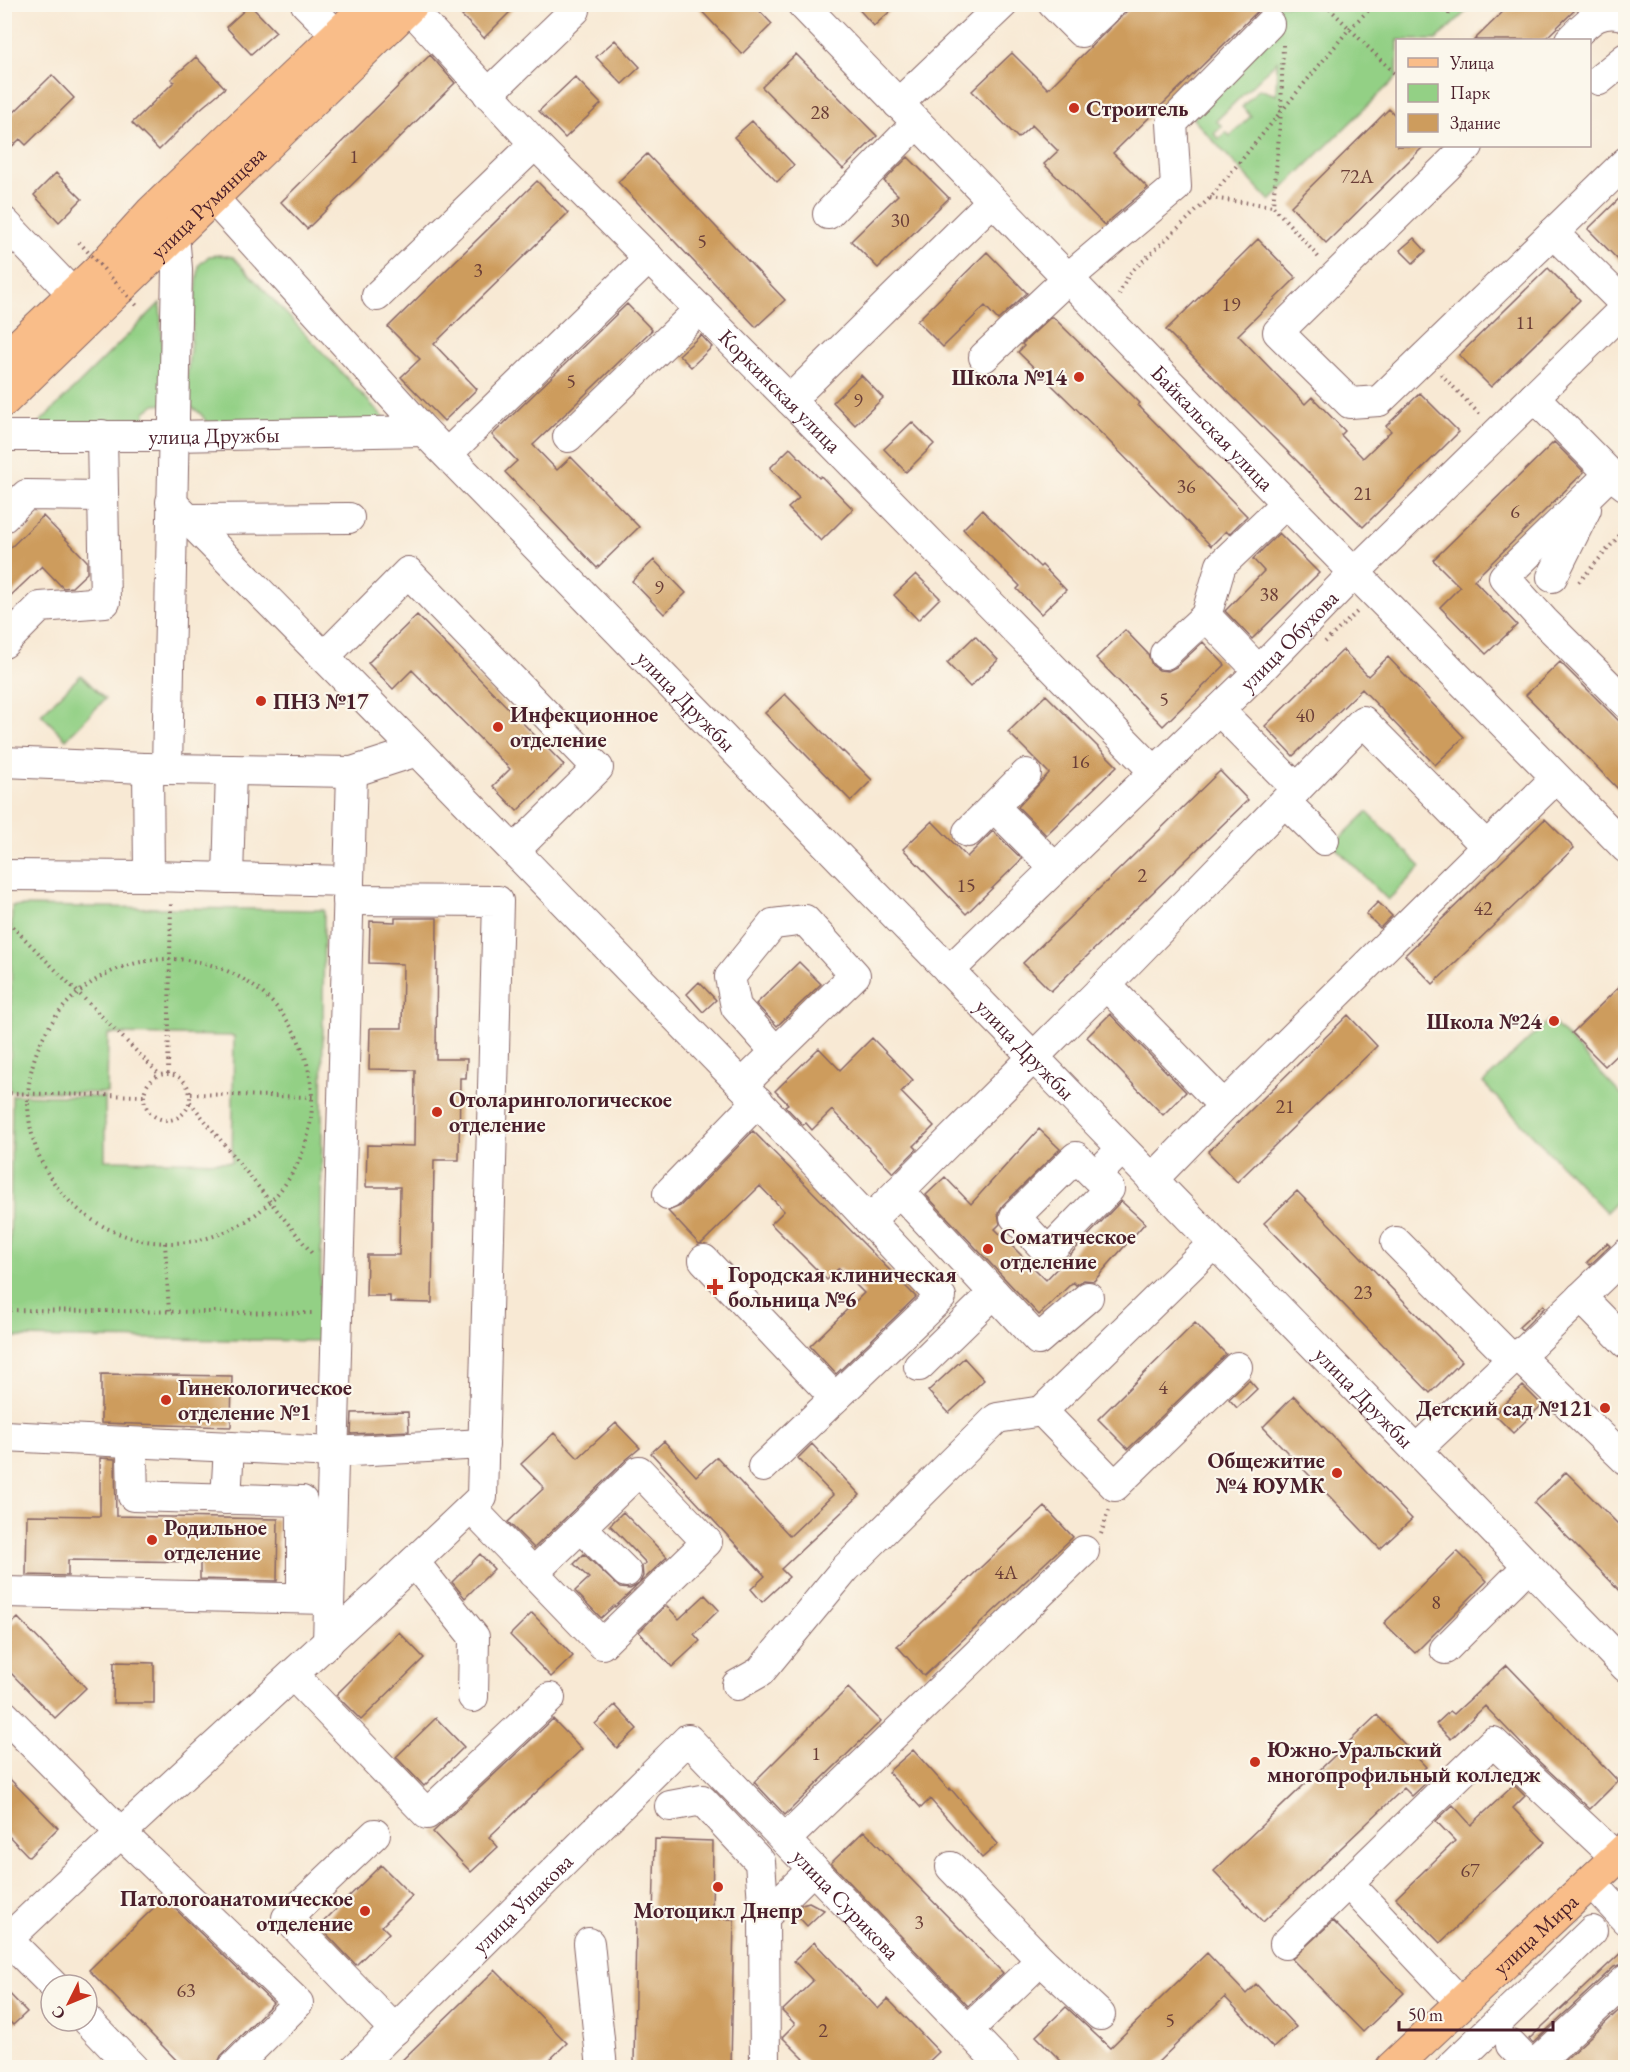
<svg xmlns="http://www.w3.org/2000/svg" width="1630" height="2072" font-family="'EB Garamond',serif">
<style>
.green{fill:#93d085;stroke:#6e7858;stroke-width:1.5;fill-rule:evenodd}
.building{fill:#cd9c5d}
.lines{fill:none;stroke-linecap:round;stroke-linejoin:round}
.minor-casing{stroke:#876666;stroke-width:32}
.major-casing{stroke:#876666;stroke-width:35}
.path{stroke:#876666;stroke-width:4;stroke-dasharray:1.5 4.5;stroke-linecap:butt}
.minor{stroke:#fff;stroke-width:30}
.major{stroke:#f9bd89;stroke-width:33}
.path-bridge{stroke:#876666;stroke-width:4;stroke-dasharray:1.5 4.5;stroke-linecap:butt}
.poi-dot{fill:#c8321e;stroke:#fbf7ec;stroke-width:2}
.labels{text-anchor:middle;stroke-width:4.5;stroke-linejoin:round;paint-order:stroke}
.number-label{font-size:20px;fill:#6b3e38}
.poi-label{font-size:22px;font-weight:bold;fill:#4a1f2b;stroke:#fbf7ec;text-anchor:start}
.street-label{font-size:22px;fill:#4a1f2b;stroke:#fbf7ec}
</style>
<rect width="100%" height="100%" fill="#fbf7ec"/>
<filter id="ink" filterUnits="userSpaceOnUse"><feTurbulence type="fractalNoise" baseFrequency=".0167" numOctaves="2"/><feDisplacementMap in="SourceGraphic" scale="12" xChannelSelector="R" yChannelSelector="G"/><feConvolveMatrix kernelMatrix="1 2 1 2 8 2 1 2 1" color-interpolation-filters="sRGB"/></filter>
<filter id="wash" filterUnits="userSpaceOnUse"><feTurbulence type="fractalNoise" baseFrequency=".008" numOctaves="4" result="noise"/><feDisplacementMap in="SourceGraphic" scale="24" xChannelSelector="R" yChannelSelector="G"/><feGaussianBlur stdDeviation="1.35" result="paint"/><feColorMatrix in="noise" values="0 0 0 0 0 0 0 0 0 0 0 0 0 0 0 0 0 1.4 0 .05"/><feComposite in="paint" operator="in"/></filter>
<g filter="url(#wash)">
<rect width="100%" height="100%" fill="#f8e9d4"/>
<!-- green -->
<path class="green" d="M1266 5H1473L1436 40H1398L1397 77 1270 201 1193 119 1277 15ZM1277 61 1276 95 1259 89 1242 107 1251 116 1230 136 1226 132 1219 139 1214 134 1222 126 1216 121Z
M220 255 233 257 390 424 210 429C203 415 199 409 184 405L199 265 209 256Z
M160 303 166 404 154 405 145 412 143 430 34 428Z
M81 675 105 699 66 739 41 714Z
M1367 812 1421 867 1388 900 1333 845Z
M12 906 324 910 320 1341 9 1337 12 1095 105 1097V1160L232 1162 234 1036 108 1034 107 1093 10 1091Z
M1550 1019 1625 1099V1193L1606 1212 1483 1083Z"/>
<g id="blocks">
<!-- building -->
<path class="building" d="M474 4H518L484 38 462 16Z
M695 4H753L772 24 742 54Z
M854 4H898L874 26Z
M1134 4H1265L1113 153 1148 188 1104 225 1044 164 1058 151 1032 125 1018 138 972 91 1012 53 1048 89Z
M1511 4H1581L1544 40H1474Z
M250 5 276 32 251 54 226 27Z
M615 40 640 67 622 84 596 57Z
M796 54 877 136 843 169 762 87Z
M430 55 455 83 307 229 281 202Z
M196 57 225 88 199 110 159 150 132 123 174 82 171 79Z
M52 75 74 98 26 145 20 139 4 154V122Z
M575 77 601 104 565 138 539 111Z
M1389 109 1398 118V146H1424L1326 243 1291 206Z
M752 121 794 165 777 182 734 137Z
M647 154 785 300 756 327 618 182Z
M908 157 949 198 878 268 851 241 898 195 884 181Z
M56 173 82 199 59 222 34 195Z
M537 181 568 213 434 344 477 389 444 421 401 377 420 359 388 327Z
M1626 192V268L1588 229Z
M1414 238 1426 251 1413 263 1400 250Z
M1258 239 1296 278 1238 335 1305 404 1312 397 1345 431 1341 435 1363 458 1391 431 1386 426 1420 393 1459 432 1363 527 1166 330Z
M987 252 1027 293 998 320 985 306 943 347 917 321Z
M1548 268 1580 300 1491 387 1459 355Z
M627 304 652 330 533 445 557 470 571 457 639 527 597 568 505 472 517 461 492 435Z
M1051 317H1053L1140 403 1138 405 1247 516 1229 534 1226 531 1211 546 1106 438 1018 352 1024 346 1022 344Z
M701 335 712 347 691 367 679 355Z
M861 375 883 398 855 425 833 402Z
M912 422 934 444 906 472 884 449Z
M1554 442 1584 472 1474 580 1517 625 1486 654 1440 607 1460 587 1433 560Z
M790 448 819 478 821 476 853 509 821 541 788 508 799 498 770 468Z
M982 510 1040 567 1042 565 1066 590 1041 614 1017 589 1020 586 963 529Z
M43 516 87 561V573L72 587 63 588 42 566 4 602V554Z
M1279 533 1319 573 1252 639 1225 611 1264 571 1253 559Z
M654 560 686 593 664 614 632 581Z
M916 574 940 598 918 620 894 595Z
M417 615 564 765 517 811 493 786 510 769 412 670 393 689 368 663Z
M1125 630 1148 654 1152 665 1159 670 1168 671 1176 667 1203 642 1225 665 1163 726 1096 658Z
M975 636 998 660 970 687 947 663Z
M1343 650 1368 676 1388 657 1464 737 1435 765 1362 689 1293 756 1265 726Z
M1560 662 1626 728V797L1526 695Z
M785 694 842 752 843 751 872 780 851 801 765 713Z
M1046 695 1117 766 1046 835 1018 807 1049 773 1008 732Z
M1220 771 1248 800 1051 991 1023 963Z
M1545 819 1574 848 1433 984 1405 955Z
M932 821 967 857 993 831 1022 859 966 914 903 849Z
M1378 902 1392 916 1380 928 1366 914Z
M395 918H437L436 1059H467L466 1078H460L459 1160H434L432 1303 390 1302V1296H366L367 1255H399L400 1187H366L367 1145 414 1146 415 1070 369 1069 370 1028H402L403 964 369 963 370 921 395 922Z
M799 962 821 984 777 1026 756 1004Z
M1626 980V1046L1605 1066 1572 1033Z
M699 982 716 1000 703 1012 687 994Z
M1110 1014 1186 1092 1163 1115 1087 1037Z
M1348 1015 1377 1046 1237 1182 1208 1152Z
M872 1038 913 1080 901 1092 934 1126 914 1146 917 1149 893 1173 832 1110 812 1130 806 1123 803 1125 785 1106 788 1104 775 1091 819 1048 840 1070Z
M1039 1129 1060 1149 1003 1205 998 1213 1000 1224 995 1229 1046 1280 1121 1201 1145 1223 1094 1281 1084 1280 1076 1285 1073 1282 1039 1315 926 1195 945 1177 971 1204Z
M753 1131 916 1297 836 1374 810 1346 864 1293 839 1268 827 1280 771 1224 784 1211 760 1186 702 1243 699 1244 668 1211 680 1206Z
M1297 1191 1462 1361 1430 1393 1264 1223Z
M1607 1243 1610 1246 1590 1265 1587 1262Z
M1543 1305 1545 1307 1522 1330 1519 1327Z
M1195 1323 1226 1354 1128 1449 1098 1419Z
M964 1358 984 1380 949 1413 928 1391Z
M101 1374 232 1376 231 1427 101 1423Z
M1249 1380 1257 1389 1237 1408 1229 1399Z
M1523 1386 1542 1405 1513 1433 1494 1414Z
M1294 1396 1412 1519 1380 1549 1263 1427Z
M408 1412 409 1431 351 1434 352 1413Z
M616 1423 640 1448 627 1459 534 1548 508 1522 544 1488 521 1464 554 1433 578 1458Z
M664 1441 696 1476 717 1457 790 1536 833 1495 798 1458 812 1444 860 1495 781 1569 789 1577 762 1602 751 1589 765 1576 651 1453Z
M100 1458 115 1459 116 1516 278 1519 277 1581 200 1579V1562L68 1560V1576L26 1575 27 1515 100 1516Z
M1566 1472 1626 1532V1597L1534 1503Z
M1045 1507 1073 1537 924 1676 897 1646Z
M623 1512 667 1557 615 1607 614 1606 601 1618 575 1591 589 1578 574 1564 584 1554 620 1588 630 1589 639 1584 643 1576 642 1566 646 1563 610 1525Z
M1457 1551 1487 1581 1415 1653 1384 1623Z
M480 1554 494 1569 465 1598 452 1582Z
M705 1595 719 1610 694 1634 700 1641 672 1667 639 1632 666 1605 679 1619Z
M532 1613 573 1656 551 1677 510 1635Z
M18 1618 86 1688 55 1718 4 1666V1631Z
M399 1632 424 1658 361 1720 336 1695Z
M114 1662 154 1663V1703H113Z
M1507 1665 1618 1781 1590 1809 1533 1756 1485 1706 1451 1739 1436 1724 1450 1711 1454 1714Z
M848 1688 881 1721 785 1815 754 1782Z
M615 1705 637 1729 617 1748 595 1724Z
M1377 1715 1426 1767 1421 1772 1429 1780 1412 1796 1404 1788 1263 1922 1214 1871Z
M436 1718 464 1747 424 1786 396 1757Z
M553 1719 582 1749 489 1837 498 1847 471 1872 433 1832Z
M913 1750 949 1790 950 1788 998 1844 982 1858 930 1799 921 1808 888 1772Z
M4 1773 58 1828 29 1857 4 1831Z
M1514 1785 1525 1796 1513 1808 1545 1842 1440 1943 1396 1898 1455 1841 1436 1821 1453 1805 1471 1825Z
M864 1831 1003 1973 968 2006 831 1863Z
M655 1839 713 1841 712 1919H734L731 2067H634L636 1917 653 1918Z
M381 1865 412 1896 382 1926 389 1933 356 1965 319 1926Z
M164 1898 273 2003 221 2056 216 2067H183L89 1970Z
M809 1902 824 1910 807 1926 794 1912 802 1904Z
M1333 1921 1404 1993 1363 2032 1292 1959Z
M814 1942 878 2009 888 1999 939 2052 923 2067H812L782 2037 795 2024 782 2011 813 1981 794 1961Z
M1626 1948V1963L1614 1967 1533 2043 1529 2039Z
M1207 1953 1246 1994 1256 1984 1296 2027 1273 2048 1225 1997 1153 2067H1067L1036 2036 1066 2007 1110 2048Z
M495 1970 567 2043 542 2067H395Z
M4 1988 27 2012 13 2025 4 2016Z
M1626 2004V2067H1557Z"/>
</g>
</g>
<g filter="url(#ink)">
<use href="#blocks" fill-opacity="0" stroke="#876666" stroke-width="1.5"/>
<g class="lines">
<!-- minor casing -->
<g class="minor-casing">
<g id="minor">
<path d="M306 4 338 36"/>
<path id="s1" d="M802 4 1286 503 1626 848"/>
<path d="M1053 4 1081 32 1111 4"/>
<path id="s2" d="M409 7 535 144 790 400 1155 772"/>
<path d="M1570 40C1587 23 1599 7 1626 16"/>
<path d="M1599 80 1626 58"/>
<path d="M488 94 575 10"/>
<path d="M898 104 1003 4"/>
<path d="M1468 146 1278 332 1350 403 1379 401 1553 233"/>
<path d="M1626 162 1553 233 1626 305"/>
<path id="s3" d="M212 197 424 431 1416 1450 1626 1667"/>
<path d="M828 214 916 124"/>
<path d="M4 222 73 294"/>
<path d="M377 296 535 144"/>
<path d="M984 357 1068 278 1176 187 1172 123 1269 24"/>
<path d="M1534 397 1610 474"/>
<path d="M790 400 992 201"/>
<path id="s4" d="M4 436H173L424 431"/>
<path d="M568 437 700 309"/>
<path d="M447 454 649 258"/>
<path d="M1626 486 1610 474 1504 577 1544 621 1626 703"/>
<path d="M171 502 417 751"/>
<path d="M4 517 26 495 102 496"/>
<path d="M188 519 349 518"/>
<path d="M1552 577 1586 509"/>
<path d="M4 643 40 607 105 602 102 435"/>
<path d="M1165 654 1206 616"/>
<path d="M325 656 408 572 598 768 515 850"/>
<path d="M1259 671 1206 616 1221 565 1286 503"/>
<path d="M1219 710 1297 789"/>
<path d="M4 762 167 769 352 772 417 751 742 1085 941 1297 763 1467"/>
<path d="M148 768 149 876"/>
<path d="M167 769 177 269 174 235"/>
<path d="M1285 802 1324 840"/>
<path d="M994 807 1055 868"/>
<path d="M968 832 1026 774"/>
<path d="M4 875 149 876 349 881"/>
<path d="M228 878 231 770"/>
<path id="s5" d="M949 971 1259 671 1355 572 1626 307"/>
<path d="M1106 985 1224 1106"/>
<path d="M742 1085 855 975 805 920 773 924 730 977 736 1007 776 1052"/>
<path d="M1095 1176 1076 1157 1015 1217 1048 1252 1109 1189 1095 1176 1122 1149"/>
<path d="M1152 1180 1224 1106 1556 778"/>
<path d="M899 1191 1038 1340 1088 1297"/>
<path d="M668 1194 758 1101"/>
<path d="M869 1221 1106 985 1363 721 1487 847"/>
<path d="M1396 1242 1512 1359"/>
<path d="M1214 1243 1042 1411 1115 1486 1237 1367"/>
<path d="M704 1260 835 1398"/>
<path d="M1581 1297 1626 1343"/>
<path d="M1517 1355 1626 1460"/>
<path d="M919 1366 994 1293"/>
<path d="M4 1436 333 1452 484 1444"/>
<path d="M1416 1450 1517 1355 1527 1349 1626 1254"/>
<path d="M132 1456 133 1496 302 1501V1598"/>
<path d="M226 1499 229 1447"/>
<path d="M471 1508 602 1644 707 1542 639 1471 533 1573"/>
<path d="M581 1527 626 1572"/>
<path d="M414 1562 474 1637 473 1697"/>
<path d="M4 1592 329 1599"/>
<path d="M328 1643 352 772"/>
<path d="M1445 1649 1528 1566"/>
<path d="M293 1675 427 1814 550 1698"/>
<path d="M737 1685 760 1672 845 1569 997 1418 1042 1411"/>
<path d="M4 1715 120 1832 298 2003 233 2068"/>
<path d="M670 1806 702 1800 760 1862 764 1917"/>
<path d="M375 1834 287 1918 395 2030"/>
<path d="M785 1840 1084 1551"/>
<path d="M951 1867 1041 1960 1100 2015"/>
<path d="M1591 1882 1626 1920"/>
<path d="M1348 1883 1461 2003"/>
<path d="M4 1936 53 1985"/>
<path d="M8 1939C164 1790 326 1647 482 1497L498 901 348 900"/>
<path d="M589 1943 602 2068"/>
<path d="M1285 1944 1493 1742 1617 1858"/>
<path d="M87 2020 133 2068"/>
<path d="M968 2030 1041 1960"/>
<path d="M1511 2045 1533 2068"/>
<path d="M1532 2067 1626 1980"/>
<path id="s6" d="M356 2068 688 1739 1004 2068"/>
<path d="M765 2068 764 1917 813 1869"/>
<path d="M1450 2068 1592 1931"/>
</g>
</g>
<!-- major casing -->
<g class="major-casing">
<g id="major">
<path d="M4 360 102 267 151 213 370 4"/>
<path id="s7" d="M4 400 412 4"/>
<path id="s8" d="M1392 2068 1626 1849"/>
</g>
</g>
<!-- path -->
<path class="path" d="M1325 4 1398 77
M1449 15 1450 4
M1283 45 1281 111 1273 206 1320 259
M1210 198 1273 206
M1119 295 1129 274 1210 198 1350 28 1375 4
M1441 374 1482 417
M1579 582 1626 528
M1325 642 1359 610
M4 918 160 1075
M28 1101a142 142 0 1 1 284 0a142 142 0 1 1-284 0Z
M144 1097a23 23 0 1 1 46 0a23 23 0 1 1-46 0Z
M168 1074 171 901
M4 1093 144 1096
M191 1094 313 1097
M190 1102 314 1256
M165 1243 169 1312
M4 1310 312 1313
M1101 1534 1109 1510"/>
<!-- minor -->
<use href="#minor" class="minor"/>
<!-- major -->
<use href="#major" class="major"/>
<!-- path-bridge -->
<path class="path-bridge" d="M79 242 139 308"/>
</g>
</g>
<!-- markers -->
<g class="poi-dot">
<circle cx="1074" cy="108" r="6"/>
<circle cx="1079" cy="377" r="6"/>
<circle cx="261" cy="701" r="6"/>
<circle cx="498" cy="727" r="6"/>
<circle cx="1554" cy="1021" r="6"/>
<circle cx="437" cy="1112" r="6"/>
<circle cx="988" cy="1249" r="6"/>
<path d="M712 1278h6v6h6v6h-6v6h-6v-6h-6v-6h6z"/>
<circle cx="166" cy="1400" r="6"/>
<circle cx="1605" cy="1408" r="6"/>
<circle cx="1337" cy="1473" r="6"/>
<circle cx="152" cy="1540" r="6"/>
<circle cx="1255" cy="1762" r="6"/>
<circle cx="718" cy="1887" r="6"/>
<circle cx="365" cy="1911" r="6"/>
</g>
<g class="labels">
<!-- number labels -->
<g class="number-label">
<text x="820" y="119">28</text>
<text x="354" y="163">1</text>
<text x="1357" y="183">72А</text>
<text x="900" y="227">30</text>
<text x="702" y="248">5</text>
<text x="478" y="277">3</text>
<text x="1231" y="311">19</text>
<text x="1525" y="329">11</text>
<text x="571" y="388">5</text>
<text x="858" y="407">9</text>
<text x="1186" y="493">36</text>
<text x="1363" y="500">21</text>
<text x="1515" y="518">6</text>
<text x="659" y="594">9</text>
<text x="1269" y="601">38</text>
<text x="1164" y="706">5</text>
<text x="1305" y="722">40</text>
<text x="1080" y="768">16</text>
<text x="1142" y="882">2</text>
<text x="966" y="892">15</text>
<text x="1483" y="915">42</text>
<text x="1285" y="1113">21</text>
<text x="1363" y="1299">23</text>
<text x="1163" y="1394">4</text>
<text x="1006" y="1579">4А</text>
<text x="1436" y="1609">8</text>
<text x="816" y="1760">1</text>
<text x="1470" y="1877">67</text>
<text x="919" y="1929">3</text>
<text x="186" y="1997">63</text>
<text x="1170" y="2027">5</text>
<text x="823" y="2037">2</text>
</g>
<!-- poi labels -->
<g class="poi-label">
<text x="1086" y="116">Строитель</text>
<text x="1067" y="385" text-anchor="end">Школа №14</text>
<text x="273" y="709">ПНЗ №17</text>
<text x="510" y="722">Инфекционное<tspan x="510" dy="25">отделение</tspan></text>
<text x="1542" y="1029" text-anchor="end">Школа №24</text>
<text x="449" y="1107">Отоларингологическое<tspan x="449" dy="25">отделение</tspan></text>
<text x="1000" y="1244">Соматическое<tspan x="1000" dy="25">отделение</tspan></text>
<text x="728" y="1282">Городская клиническая<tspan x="728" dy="25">больница №6</tspan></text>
<text x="178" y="1395">Гинекологическое<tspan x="178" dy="25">отделение №1</tspan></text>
<text x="1593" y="1416" text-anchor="end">Детский сад №121</text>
<text x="1325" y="1468" text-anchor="end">Общежитие<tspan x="1325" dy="25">№4 ЮУМК</tspan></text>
<text x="164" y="1535">Родильное<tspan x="164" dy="25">отделение</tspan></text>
<text x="1267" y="1757">Южно-Уральский<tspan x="1267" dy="25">многопрофильный колледж</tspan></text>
<text x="353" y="1906" text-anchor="end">Патологоанатомическое<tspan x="353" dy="25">отделение</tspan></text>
<text x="718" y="1918" text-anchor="middle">Мотоцикл Днепр</text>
</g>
<!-- street labels -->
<g class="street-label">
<text dy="8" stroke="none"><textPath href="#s7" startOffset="284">улица Румянцева</textPath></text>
<text dy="8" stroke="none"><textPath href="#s2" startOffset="534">Коркинская улица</textPath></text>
<text dy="8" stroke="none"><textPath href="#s1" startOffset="590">Байкальская улица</textPath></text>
<text dy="8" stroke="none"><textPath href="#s4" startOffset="210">улица Дружбы</textPath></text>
<text dy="8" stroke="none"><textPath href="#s5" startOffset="474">улица Обухова</textPath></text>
<text dy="8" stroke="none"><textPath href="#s3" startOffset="692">улица Дружбы</textPath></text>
<text dy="8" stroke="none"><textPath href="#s3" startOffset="1178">улица Дружбы</textPath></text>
<text dy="8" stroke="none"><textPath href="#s3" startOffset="1664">улица Дружбы</textPath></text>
<text dy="8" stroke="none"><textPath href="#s6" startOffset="234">улица Ушакова</textPath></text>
<text dy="8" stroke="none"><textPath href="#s6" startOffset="696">улица Сурикова</textPath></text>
<text dy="8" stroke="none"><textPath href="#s8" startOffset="196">улица Мира</textPath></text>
</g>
</g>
<!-- margin -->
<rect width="1630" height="2072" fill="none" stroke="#fbf7ec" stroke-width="24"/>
<!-- legend -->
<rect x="1396" y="39" width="195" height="108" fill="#fbf7ec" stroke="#b4a19f" stroke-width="1.5"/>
<rect x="1408" y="58" width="30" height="9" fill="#f9bd89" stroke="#b4a19f" stroke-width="1.5"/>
<text x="1450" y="69" font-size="18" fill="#4a1f2b">Улица</text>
<rect x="1408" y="84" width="30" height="18" fill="#93d085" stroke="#b4a19f" stroke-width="1.5"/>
<text x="1450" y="99" font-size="18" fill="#4a1f2b">Парк</text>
<rect x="1408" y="114" width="30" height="18" fill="#cd9c5d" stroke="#b4a19f" stroke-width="1.5"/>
<text x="1450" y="129" font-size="18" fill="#4a1f2b">Здание</text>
<!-- north arrow -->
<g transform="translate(69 2003) rotate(227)"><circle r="28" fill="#fbf7ec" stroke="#b4a19f" stroke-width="1.5"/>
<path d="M0-4.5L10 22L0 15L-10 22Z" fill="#c8321e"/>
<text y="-9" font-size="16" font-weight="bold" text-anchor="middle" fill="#4a1f2b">С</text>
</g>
<!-- scale -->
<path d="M1399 2021v9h154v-9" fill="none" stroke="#4a1f2b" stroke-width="3"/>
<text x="1408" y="2021" font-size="18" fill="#4a1f2b" stroke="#fbf7ec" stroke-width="4.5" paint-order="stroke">50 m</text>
</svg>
